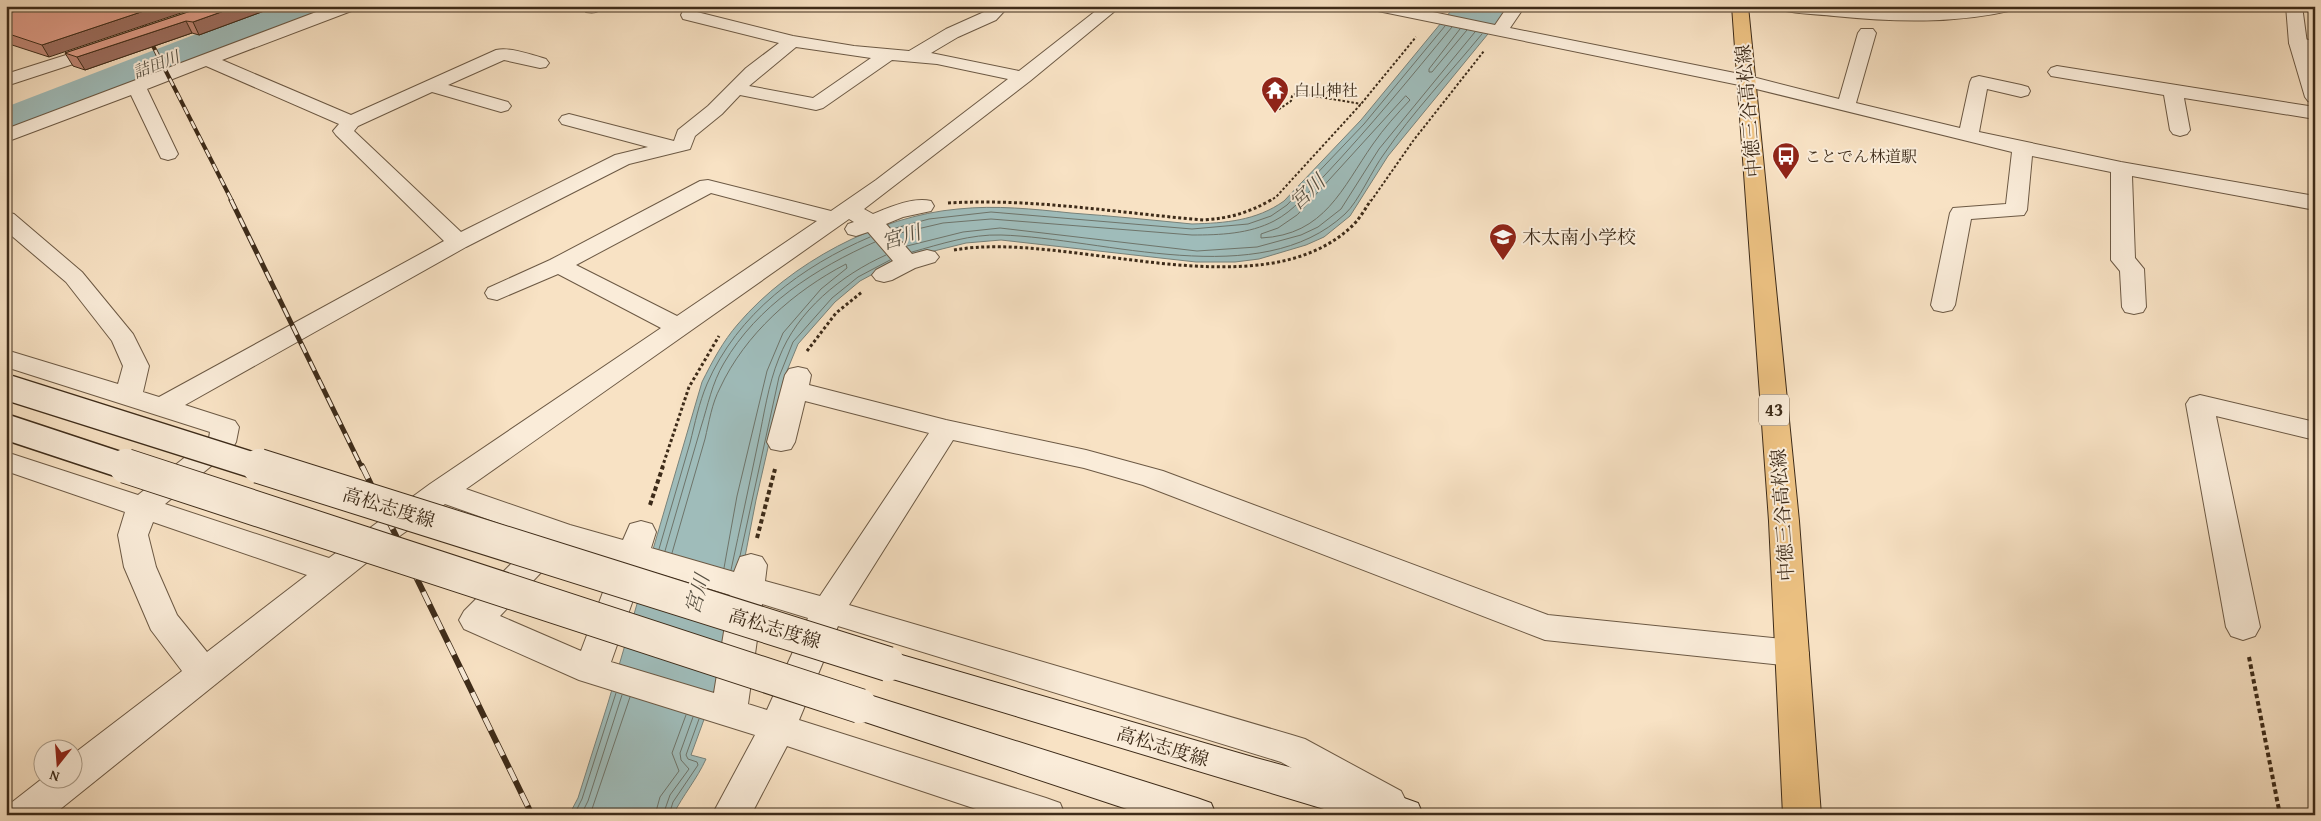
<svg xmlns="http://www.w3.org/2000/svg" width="2321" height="821" font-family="'Gentium Book Plus','Noto Serif JP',serif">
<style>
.water{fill:#9fbcba;stroke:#78827a}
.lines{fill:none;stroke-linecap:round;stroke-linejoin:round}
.shore{stroke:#6e746a;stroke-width:1}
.river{fill:#9fbcba;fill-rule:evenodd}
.minor-casing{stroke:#6c5944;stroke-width:2}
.tertiary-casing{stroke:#6c5944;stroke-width:2}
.secondary-casing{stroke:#3d2b19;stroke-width:2}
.primary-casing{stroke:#3d2b19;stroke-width:2}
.path-far2{stroke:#3d2b19;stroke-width:2;stroke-dasharray:2.5 2;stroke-linecap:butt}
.path-far1{stroke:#3d2b19;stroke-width:3;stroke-dasharray:3 2.5;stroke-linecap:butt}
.path{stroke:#3d2b19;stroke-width:4;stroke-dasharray:4.5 3;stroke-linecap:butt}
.minor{fill:#faecd9;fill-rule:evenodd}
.tertiary{fill:#faecd9;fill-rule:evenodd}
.secondary{fill:#faecd9;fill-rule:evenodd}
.primary{fill:#ecc182;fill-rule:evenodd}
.rail-far2-casing{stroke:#3d2b19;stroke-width:4}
.rail-far1-casing{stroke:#3d2b19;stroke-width:5}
.rail-casing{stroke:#3d2b19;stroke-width:6}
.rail-far2{stroke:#faecd9;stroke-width:2.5;stroke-dasharray:8;stroke-linecap:butt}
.rail-far1{stroke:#faecd9;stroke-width:3;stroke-dasharray:10;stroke-linecap:butt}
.rail{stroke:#faecd9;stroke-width:4.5;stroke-dasharray:14;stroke-linecap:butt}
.secondary-bridge-far1-casing{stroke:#3d2b19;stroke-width:28;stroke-linecap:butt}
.secondary-bridge-casing{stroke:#3d2b19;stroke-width:36;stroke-linecap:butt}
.secondary-bridge-far1{stroke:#faecd9;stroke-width:25}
.secondary-bridge{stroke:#faecd9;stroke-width:34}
.wall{fill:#c28877;stroke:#3d2b19}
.shaded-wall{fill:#9e6f61;stroke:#3d2b19}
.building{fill:#e19e8a;stroke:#3d2b19}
.labels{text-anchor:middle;stroke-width:4;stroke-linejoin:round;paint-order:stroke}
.far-water-label{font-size:16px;font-style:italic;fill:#564f41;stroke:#faecd9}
.far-poi-label{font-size:16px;fill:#3d2b19;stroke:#faecd9;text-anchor:start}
.shield{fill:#faecd9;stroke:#766553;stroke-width:1}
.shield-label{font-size:18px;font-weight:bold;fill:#3d2b19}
.street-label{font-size:19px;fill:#3d2b19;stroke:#faecd9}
.poi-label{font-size:19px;fill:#3d2b19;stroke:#faecd9;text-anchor:start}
.water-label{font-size:20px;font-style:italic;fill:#564f41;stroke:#faecd9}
</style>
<rect width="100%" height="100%" fill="#f8e2c4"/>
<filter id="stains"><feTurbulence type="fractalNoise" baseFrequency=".004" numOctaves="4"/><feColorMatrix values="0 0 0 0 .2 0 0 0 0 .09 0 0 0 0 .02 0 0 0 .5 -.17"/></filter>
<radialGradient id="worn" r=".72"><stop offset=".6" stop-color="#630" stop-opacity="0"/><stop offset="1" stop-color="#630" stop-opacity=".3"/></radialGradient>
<!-- water -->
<path class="water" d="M1455 6H1506L1501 18 1388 156 1350 216 1324 237 1306 245 1259 259 1235 262H1196L1001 240 966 243 906 258 884 268 860 281 835 302 798 344 784 378 756 500 737 598 739 624 691 755 706 759C697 779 683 795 673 815H569L578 798 608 703 702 382C712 362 723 341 738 324 790 263 878 216 958 209 996 205 1033 209 1071 213 1112 216 1152 220 1192 224 1225 223 1256 221 1284 201L1361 120Z"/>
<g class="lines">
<!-- shore -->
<path class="shore" d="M1460 29 1429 69V72H1432L1467 30
M1406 96 1410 100C1397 114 1384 128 1373 144 1342 188 1325 235 1261 238V234L1278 228 1297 215Z
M892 229 929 219 991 212 1192 229 1248 224 1271 216 1287 205 1364 124 1445 26
M896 234 943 223 991 219 1192 235C1220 235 1249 234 1274 221 1294 211 1309 191 1325 175 1370 127 1411 77 1452 27
M907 246 963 232 1000 228 1197 251 1257 247 1301 235 1318 227 1341 209 1379 149 1475 32
M912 252C941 244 971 234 1001 235 1104 238 1260 293 1345 214 1359 201 1372 170 1384 154 1412 113 1450 73 1482 34
M659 549C669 514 680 478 690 443 695 423 699 403 707 384 737 314 802 266 870 237
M665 551C677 510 689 468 701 427 708 405 712 383 724 363 757 306 816 268 875 242
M672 553C683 515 694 477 705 439 709 422 712 403 720 388 745 334 794 291 846 264L847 268 821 289 783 333 767 371 737 496 724 568
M740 556 779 377 793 342 832 298 858 277 890 260
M731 570C740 528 749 486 758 443 764 415 768 385 779 358 797 311 841 275 886 255
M574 815 582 799 616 693
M581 815 588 801 622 695
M590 815 630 697
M655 815 660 797 679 771 672 753 686 715
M663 815 670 795 689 769 681 760 680 753 693 717
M669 815 673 802 698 765 697 762 688 759 686 755 699 719"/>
<!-- river -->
<path class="river" d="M269 6H324L319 14 22 133 6 137V107Z"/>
<!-- minor casing -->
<g class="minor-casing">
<path id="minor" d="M332 6H356L354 10 222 60 351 115 496 50C511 47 532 55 546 59L549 63 546 67 540 68 504 60 448 85 508 102 511 106 508 110 501 112 432 92 358 126 354 131 461 232 615 155 648 147 562 124 559 120 562 116 569 114 674 141 678 130 708 106 746 68 779 43 683 19 681 15 683 11 689 10 793 36 854 46 909 51 946 29 984 12 991 6H1009L996 20 958 37 931 53 1019 71 1102 6H1121L1030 81 864 209 873 214C890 207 913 197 931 201L934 206 931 211 903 217 886 224 912 254 927 250 935 252 939 257 935 262 915 268 892 280 884 282 876 280 872 275 876 270 893 261 868 232 856 236 848 234 845 229 848 224 854 222 849 219 466 489 570 525 623 540 630 524 641 521 652 524 656 532 651 548 734 572 740 557 751 554 762 557 767 565 765 581 820 596 929 433 805 401 795 442 791 449 781 451 771 449 767 442 785 375 789 369 798 367 807 369 811 375 809 385 946 420 1086 450 1163 471 1548 615 1792 640 1804 644 1809 653 1804 662 1792 666 1545 640 1143 485 1084 468 953 440 849 605 1292 735 1305 739 1401 791 1407 803 1401 815H1375L1281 762 838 626 799 720 1046 798 1060 803 1065 815H994L787 746 751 815H712L755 735 579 680 464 629 459 620 464 611 538 537 445 504 401 535 53 815H6L11 803 43 778H72V755L182 671 151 630 124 567 118 535 125 512 6 471V452L138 495 209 438 210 432 6 367V350L118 384 123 366 112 341 66 282 6 231V212L14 214 82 272 133 334 149 366 143 392 159 397 444 241 336 135 333 131 339 124 206 66 147 89 178 154 175 158 168 160 161 158 131 95 6 142V129ZM796 47 871 58 813 98 749 86ZM892 60 937 64 1008 79 876 180 831 211 708 180 700 181 550 260 488 288 485 293 488 298 497 300 558 274 661 328 430 484 329 558 165 504 232 449 236 442 239 427 235 421 185 405 466 247 629 164 690 149 695 136 722 114 740 95 816 110 823 108ZM711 193 817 221 677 316 576 265ZM153 522 307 575 207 652 177 615 156 567 148 535ZM566 546 615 560 581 651 500 616ZM644 569 730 595 714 693 611 662ZM762 604 808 618 767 710 748 704Z
M585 6H603C599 13 593 13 586 12Z
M1370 6H1404L1495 25 1508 6H1525L1510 28 1745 75 1839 99 1858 33 1861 29H1873L1876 33 1856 103 1960 128 1970 82 1972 78 1979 76 2021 85 2028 87 2030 91 2028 95 2021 97 1987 89 1979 132 2121 162 2315 196V210L2132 176 2135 258 2144 269 2146 307 2143 312 2134 314 2125 312 2122 307 2120 271 2111 260V172L2032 156 2027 210 2024 215 1971 219 1955 305 1952 310 1943 312 1934 310 1931 305 1950 213 1953 208 2006 204 2012 152 1744 86 1378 11 1372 10Z
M1779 6H1835L1897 10 2015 6 2013 10C1955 24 1893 22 1834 16 1817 14 1798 14 1781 10Z
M2298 38 2315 41V51L2292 47 2289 43 2292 39Z
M104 43 110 44 113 48 110 52 6 86V74Z
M2057 66 2315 107V119L2184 98 2190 130 2187 134 2180 136 2173 134 2170 130 2164 95 2051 76 2048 72 2051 68Z
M2200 395 2315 422V440L2216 416 2260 627 2255 636 2243 640 2231 636 2226 627 2186 404 2190 398Z"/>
</g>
<!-- tertiary casing -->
<g class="tertiary-casing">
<path id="tertiary" d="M2286 6H2302L2307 43 2315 67V103L2308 101 2305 97 2289 43Z"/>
</g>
<!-- secondary casing -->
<g class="secondary-casing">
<path id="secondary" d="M888 651 1256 758 1404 798 1418 803 1423 815H1344L876 674 871 664 876 654Z
M860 692 1197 798 1211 803 1216 815H1145L847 716 842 706 847 696Z"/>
</g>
<!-- primary casing -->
<g class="primary-casing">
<path id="primary" d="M1732 6H1748L1799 521 1821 815H1783L1769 521Z"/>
</g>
<!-- path-far2 -->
<path class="path-far2" d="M1275 112 1291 101 1292 96 1297 93 1361 104
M1269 201 1276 197 1361 104 1416 37
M1371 201 1413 141 1484 51"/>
<!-- path-far1 -->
<path class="path-far1" d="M948 203C1034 198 1118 213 1204 220 1230 218 1248 213 1271 200
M954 250C1067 230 1259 313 1351 227 1359 220 1365 209 1371 200
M807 351 836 313 862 292
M662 468 689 387 719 336"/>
<!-- path -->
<path class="path" d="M650 505 663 466
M757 538 775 469
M2249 657 2280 815"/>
<!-- minor -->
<use href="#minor" class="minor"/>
<!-- tertiary -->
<use href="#tertiary" class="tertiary"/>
<!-- secondary -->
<use href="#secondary" class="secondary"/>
<!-- primary -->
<use href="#primary" class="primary"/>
<!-- rail-far2 casing -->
<g class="rail-far2-casing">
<path id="rail-far2" d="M136 6 147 34 232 201"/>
</g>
<!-- rail-far1 casing -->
<g class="rail-far1-casing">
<path id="rail-far1" d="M231 200 362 468"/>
</g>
<!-- rail casing -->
<g class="rail-casing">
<path id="rail" d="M362 466 532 815"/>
</g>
<!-- rail-far2 -->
<use href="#rail-far2" class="rail-far2"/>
<!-- rail-far1 -->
<use href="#rail-far1" class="rail-far1"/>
<!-- rail -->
<use href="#rail" class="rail"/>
<!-- secondary-bridge-far1 casing -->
<g class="secondary-bridge-far1-casing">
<path id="secondary-bridge-far1" d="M9 388 262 468
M6 427 130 468"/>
</g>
<!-- secondary-bridge casing -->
<g class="secondary-bridge-casing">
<path id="secondary-bridge" d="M126 466 860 706
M259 466 888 664"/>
</g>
<!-- secondary-bridge-far1 -->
<use href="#secondary-bridge-far1" class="secondary-bridge-far1"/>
<!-- secondary-bridge -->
<use href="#secondary-bridge" class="secondary-bridge"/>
</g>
<!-- wall -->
<path class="wall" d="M6 6 11 13 33 6 49 57 6 43Z
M206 6 275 7 199 35 192 33 85 70 73 66 65 53Z"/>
<!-- shaded-wall -->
<path class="shaded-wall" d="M6 6H31L6 14Z
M159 6H202L49 57 42 45Z
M238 6H275V7L199 35 193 22Z
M186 21 192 33 85 70 77 57Z"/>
<!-- building -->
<path class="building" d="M33 6H159L42 45 6 33V14Z
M206 6H238L193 22 186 21 77 57 65 53Z"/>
<!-- icons -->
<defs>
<g id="temple-pin" transform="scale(1.4375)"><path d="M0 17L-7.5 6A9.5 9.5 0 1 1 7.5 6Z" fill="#8f2418" stroke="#faecd9"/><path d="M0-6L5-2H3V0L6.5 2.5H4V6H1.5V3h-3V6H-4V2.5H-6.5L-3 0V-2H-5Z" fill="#fff"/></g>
<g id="bus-pin" transform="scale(1.4375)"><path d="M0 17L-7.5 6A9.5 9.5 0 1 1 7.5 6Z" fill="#8f2418" stroke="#faecd9"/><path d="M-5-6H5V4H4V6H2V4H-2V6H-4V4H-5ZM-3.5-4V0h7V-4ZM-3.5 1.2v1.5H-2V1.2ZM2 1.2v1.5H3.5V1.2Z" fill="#fff"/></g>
<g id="school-pin" transform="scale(1.4375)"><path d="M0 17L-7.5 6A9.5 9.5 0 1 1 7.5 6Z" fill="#8f2418" stroke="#faecd9"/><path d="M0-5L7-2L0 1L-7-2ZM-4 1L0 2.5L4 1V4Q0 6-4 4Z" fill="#fff"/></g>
</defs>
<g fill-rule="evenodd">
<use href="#temple-pin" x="1275" y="90"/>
<use href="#bus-pin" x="1786" y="156"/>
<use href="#school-pin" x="1503" y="237"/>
</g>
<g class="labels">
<!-- far-water labels -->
<g class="far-water-label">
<text transform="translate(156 64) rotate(-21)" y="6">詰田川</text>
</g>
<!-- far-poi labels -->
<g class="far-poi-label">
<text x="1294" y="96">白山神社</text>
<text x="1805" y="162">ことでん林道駅</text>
</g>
<!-- shield labels -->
<rect class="shield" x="1759" y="394.5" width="30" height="31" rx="4"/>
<g class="shield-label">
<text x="1774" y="416">43</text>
</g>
<!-- street labels -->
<g class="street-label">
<text transform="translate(1748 111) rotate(-95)" y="7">中徳三谷高松線</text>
<text transform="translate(389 507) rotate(17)" y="7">高松志度線</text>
<text transform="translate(1782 515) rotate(-94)" y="7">中徳三谷高松線</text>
<text transform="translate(775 628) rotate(17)" y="7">高松志度線</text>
<text transform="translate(1163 746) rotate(17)" y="7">高松志度線</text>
</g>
<!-- poi labels -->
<g class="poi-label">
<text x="1522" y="244">木太南小学校</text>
</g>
<!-- water labels -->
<g class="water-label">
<text transform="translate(1307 192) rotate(-43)" y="7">宮川</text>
<text transform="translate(901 237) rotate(-17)" y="7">宮川</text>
<text transform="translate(697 594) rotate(-74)" y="7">宮川</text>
</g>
</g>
<!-- margin -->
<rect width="2321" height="821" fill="none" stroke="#f8e2c4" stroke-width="25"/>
<rect x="8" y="8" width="2306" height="806" fill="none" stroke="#3d2b19" stroke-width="2.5"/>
<rect x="12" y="12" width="2296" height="796" fill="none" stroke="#3d2b19"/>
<!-- north arrow -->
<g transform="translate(58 764) rotate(197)"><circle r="24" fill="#faecd9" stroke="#ae9f8c"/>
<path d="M0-4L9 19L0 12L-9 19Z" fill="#8f2418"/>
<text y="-8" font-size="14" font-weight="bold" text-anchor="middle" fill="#3d2b19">N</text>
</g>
<rect width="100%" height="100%" filter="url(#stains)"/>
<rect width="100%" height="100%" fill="url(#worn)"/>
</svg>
